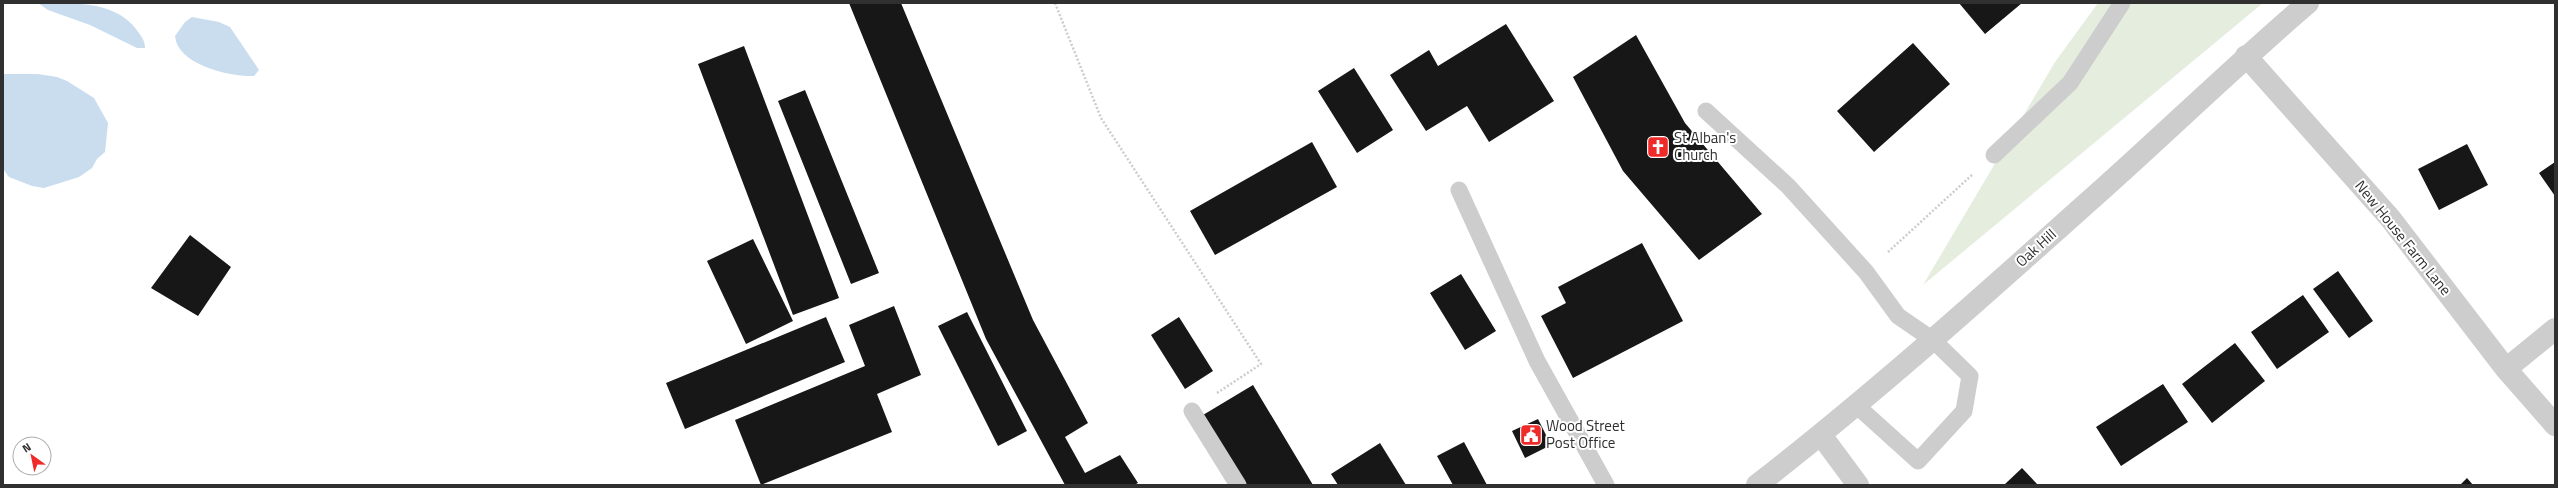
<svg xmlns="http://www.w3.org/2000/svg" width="2558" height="488" font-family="'Titillium Web',sans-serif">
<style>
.green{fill:#e5eede}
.water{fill:#c9ddef}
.building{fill:#171717}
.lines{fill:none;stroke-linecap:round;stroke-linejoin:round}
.path{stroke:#cdcdcd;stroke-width:2.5;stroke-dasharray:2 2;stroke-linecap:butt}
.service{stroke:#cdcdcd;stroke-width:17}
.minor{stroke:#cdcdcd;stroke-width:22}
.tertiary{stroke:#cdcdcd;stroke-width:22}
.labels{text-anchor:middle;stroke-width:4;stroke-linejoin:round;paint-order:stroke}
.poi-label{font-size:15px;fill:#303030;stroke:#fff;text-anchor:start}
.street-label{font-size:15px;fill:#303030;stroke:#fff}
</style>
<rect width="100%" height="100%" fill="#fff"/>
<!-- green -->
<path class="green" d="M2098 3H2263L1923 285 2055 62Z"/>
<!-- water -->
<path class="water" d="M38 3C72 3 114 0 136 29 141 36 145 40 145 48H137L90 25 48 10Z
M192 17 219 22 230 27 259 70 254 76C231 77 177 65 175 36L185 22Z
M3 74H38L57 77 67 81 94 98 108 123 105 152 97 159 92 168 79 177 44 188 32 186 9 177 3 169Z"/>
<!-- building -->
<path class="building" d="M849 3H901L1033 320 1088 423 1065 437 1085 473 1120 455 1138 483 1134 485H1065L986 339Z
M1959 3H2022L1985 34Z
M1506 24 1554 101 1489 142 1467 106 1426 131 1390 75 1429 50 1438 66Z
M1636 35 1685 123 1762 214 1699 260 1623 171 1573 77Z
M1913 43 1950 84 1874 152 1837 111Z
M744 46 839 298 793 315 698 64Z
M1354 68 1393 130 1357 153 1318 91Z
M805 90 879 273 851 284 778 101Z
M1312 142 1337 187 1215 255 1190 211Z
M2467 144 2488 185 2439 210 2418 169Z
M2555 162V196L2539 173Z
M190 235 231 267 198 316 151 288Z
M753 239 793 321 746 344 707 261Z
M1642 243 1683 321 1573 378 1541 316 1566 303 1558 287Z
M2338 271 2373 321 2349 338 2313 289Z
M1461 274 1496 331 1465 350 1430 293Z
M2303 295 2329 332 2277 369 2251 332Z
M894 306 921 375 877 394 892 432 761 485 735 420 865 366 849 325Z
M967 312 1027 431 998 446 938 326Z
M826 317 845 362 685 429 666 383Z
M1179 317 1213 371 1185 389 1151 335Z
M2235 343 2265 381 2212 423 2182 384Z
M2163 384 2188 422 2121 466 2096 427Z
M1253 385 1313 485H1245L1203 415Z
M1538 419 1551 445 1525 458 1512 431Z
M1464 442 1487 485H1453L1437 456Z
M1380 443 1406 485H1338L1331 474Z
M2022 468 2038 485H2004Z
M2467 478 2473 485H2460Z"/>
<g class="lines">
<!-- path -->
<path class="path" d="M1055 3 1101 118 1261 364 1217 393
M1888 252 1973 174"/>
<!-- service -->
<path class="service" d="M1706 111 1788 186 1866 272 1898 316 1933 340 1970 376 1964 411 1918 461 1856 405
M1994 155 2070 83 2122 3
M1459 190 1537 361 1606 485
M1192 411 1238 485"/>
<!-- minor -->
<path class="minor" d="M2246 56 2390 218 2506 369 2555 425
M2506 369 2555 329
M1821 435 1858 485"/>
<!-- tertiary -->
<path class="tertiary" d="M1757 485C1878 391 1992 288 2106 186 2174 125 2239 62 2308 3"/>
</g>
<!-- icons -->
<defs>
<g id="church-square" transform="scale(1.15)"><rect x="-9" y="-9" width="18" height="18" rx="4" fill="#ef2b2a" stroke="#fff"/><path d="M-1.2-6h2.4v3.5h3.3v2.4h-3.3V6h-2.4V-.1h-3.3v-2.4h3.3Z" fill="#fff"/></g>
<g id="civic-square" transform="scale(1.15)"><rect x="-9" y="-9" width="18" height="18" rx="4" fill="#ef2b2a" stroke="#fff"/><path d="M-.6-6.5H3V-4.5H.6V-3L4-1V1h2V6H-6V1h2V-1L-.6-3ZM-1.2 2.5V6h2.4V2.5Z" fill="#fff"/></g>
</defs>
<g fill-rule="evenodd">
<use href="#church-square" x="1658" y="147"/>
<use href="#civic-square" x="1531" y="435"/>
</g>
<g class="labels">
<!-- poi labels -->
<g class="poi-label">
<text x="1674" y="143">St Alban's<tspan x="1674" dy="17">Church</tspan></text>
<text x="1546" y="431">Wood Street<tspan x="1546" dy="17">Post Office</tspan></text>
</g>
<!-- street labels -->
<g class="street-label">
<text transform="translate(2403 238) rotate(51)" y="5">New House Farm Lane</text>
<text transform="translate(2036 248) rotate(-42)" y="5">Oak Hill</text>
</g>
</g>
<!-- border -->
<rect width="2558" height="488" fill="none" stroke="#303030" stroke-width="8"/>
<!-- north arrow -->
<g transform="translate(32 456) rotate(327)"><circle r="19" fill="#ffffff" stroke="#acacac"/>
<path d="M0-3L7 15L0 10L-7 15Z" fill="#ef2b2a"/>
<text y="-6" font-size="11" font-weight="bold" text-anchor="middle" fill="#303030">N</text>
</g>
</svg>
